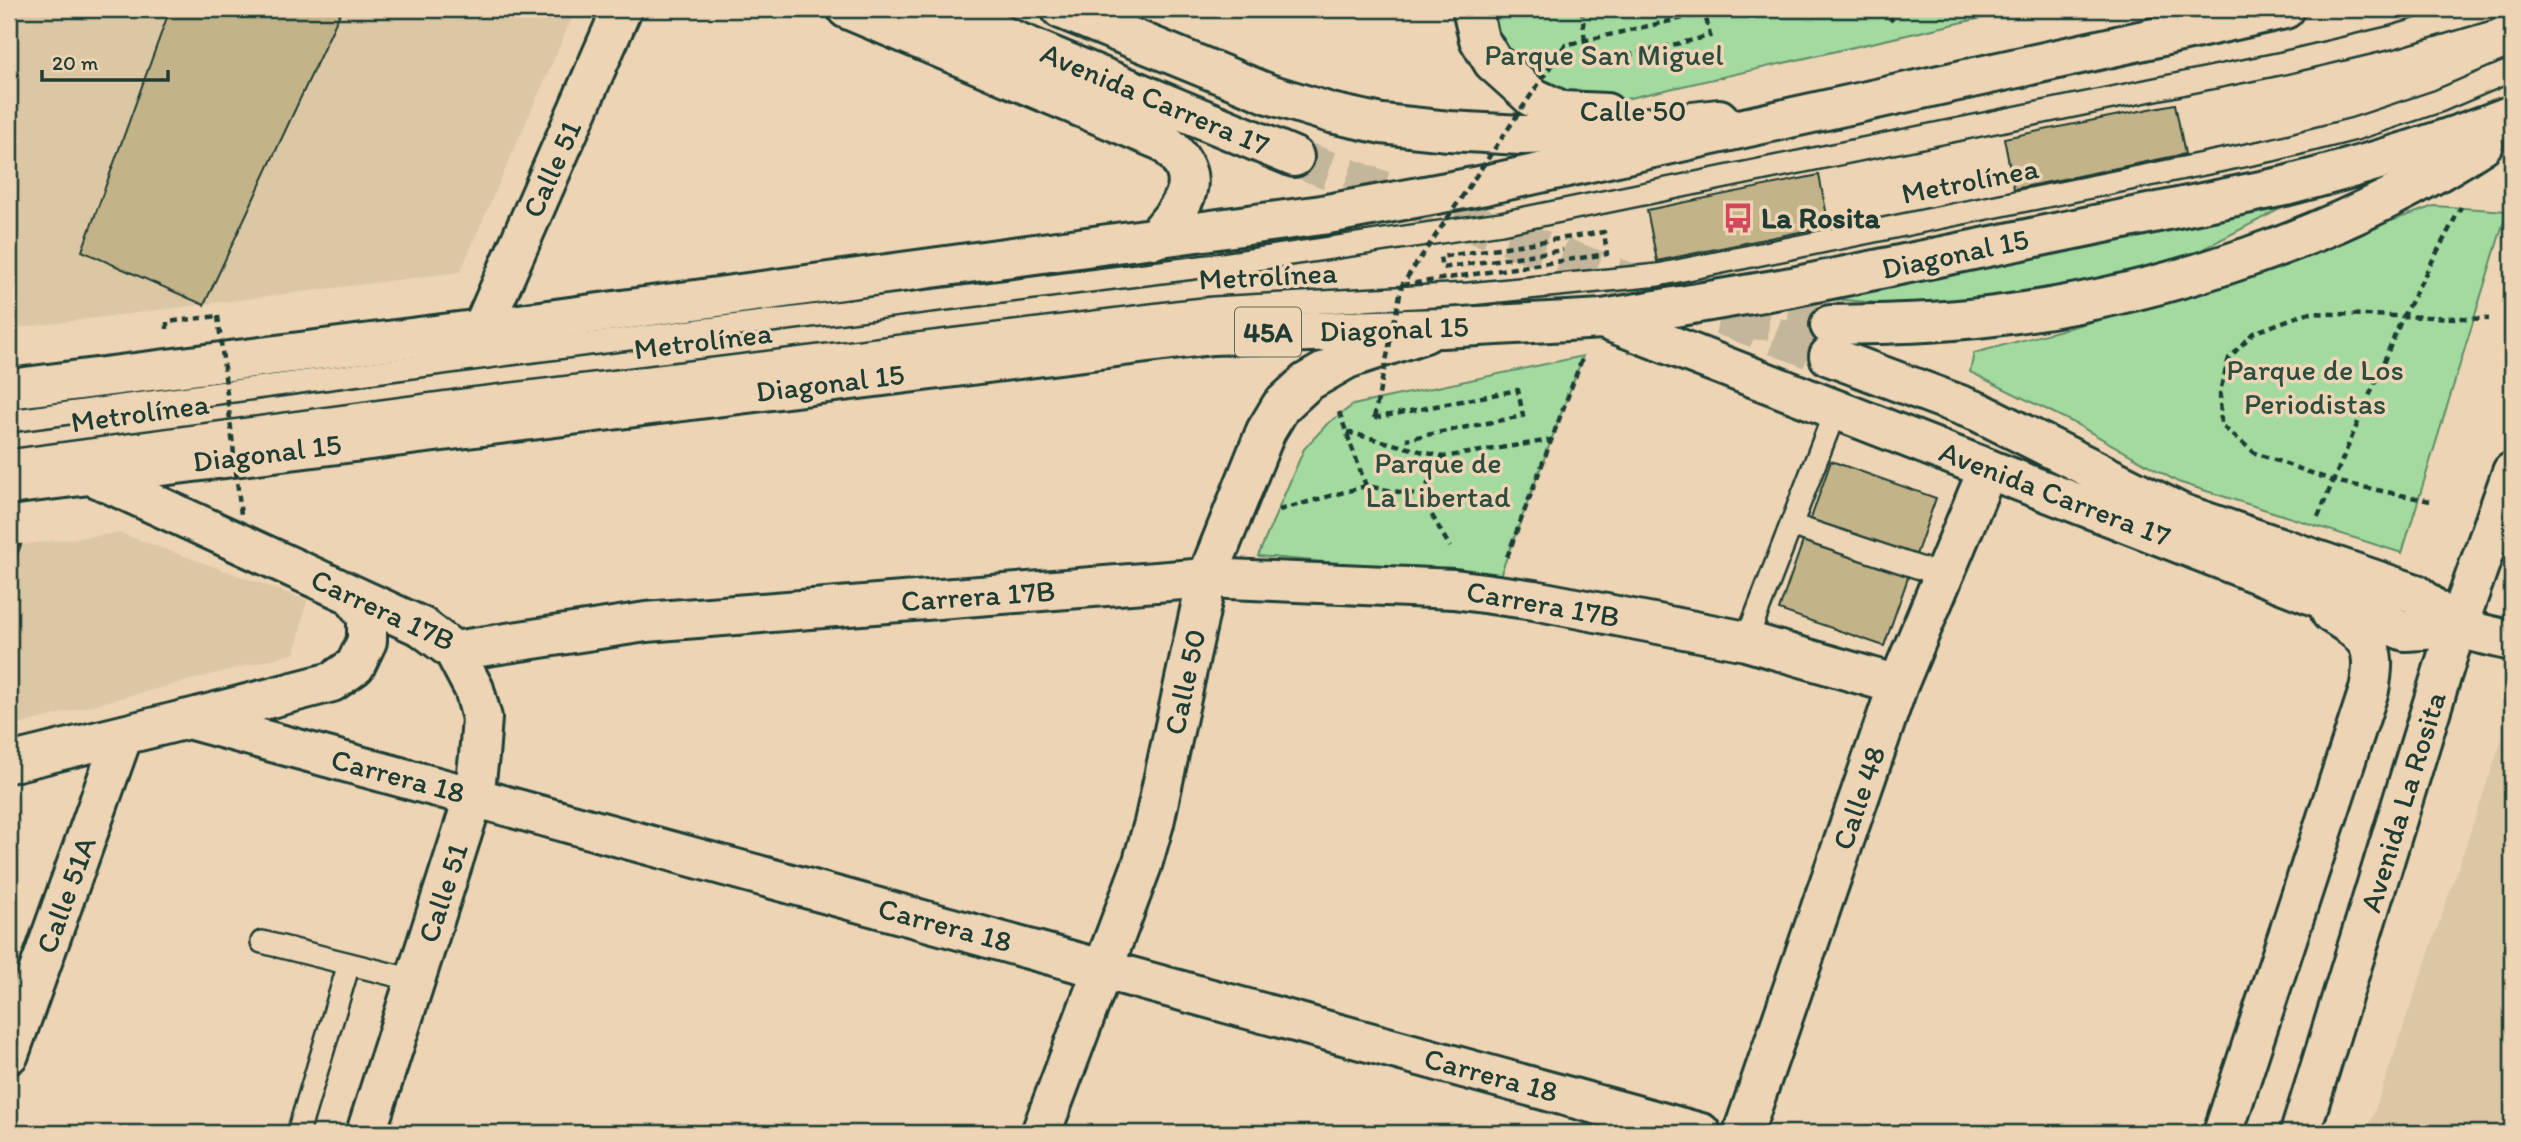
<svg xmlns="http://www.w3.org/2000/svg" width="2521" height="1142" font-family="Itim,sans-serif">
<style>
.built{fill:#dcc7a5}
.green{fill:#a2da9f;stroke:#608c6a;stroke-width:2}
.building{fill:#c3b389;stroke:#1f3d34;stroke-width:2}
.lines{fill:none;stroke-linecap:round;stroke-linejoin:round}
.secondary-tunnel{stroke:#c3b69a;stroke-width:38;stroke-dasharray:38 19;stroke-linecap:butt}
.primary-tunnel{stroke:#c3b69a;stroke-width:38;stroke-dasharray:38 19;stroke-linecap:butt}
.lane-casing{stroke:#1f3d34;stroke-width:26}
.street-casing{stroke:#1f3d34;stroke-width:44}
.secondary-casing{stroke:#1f3d34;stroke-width:44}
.primary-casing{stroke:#1f3d34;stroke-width:44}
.path{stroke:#1f3d34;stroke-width:4.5;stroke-dasharray:7 5;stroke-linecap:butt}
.lane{stroke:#ecd4b4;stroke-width:21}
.street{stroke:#ecd4b4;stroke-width:38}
.secondary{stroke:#ecd4b4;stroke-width:38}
.primary{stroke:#ecd4b4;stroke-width:38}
.path-bridge{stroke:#1f3d34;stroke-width:4.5;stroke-dasharray:7 5;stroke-linecap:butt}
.labels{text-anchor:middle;stroke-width:7;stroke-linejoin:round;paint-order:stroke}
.shield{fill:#ecd4b4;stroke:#5c6a5a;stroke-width:2}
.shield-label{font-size:28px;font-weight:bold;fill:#1f3d34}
.park-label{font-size:30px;fill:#2c4d3f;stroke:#ecd4b4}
.street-label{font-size:30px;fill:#1f3d34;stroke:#ecd4b4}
.poi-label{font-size:30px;font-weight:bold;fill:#1f3d34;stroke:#ecd4b4;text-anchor:start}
</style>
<rect width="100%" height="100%" fill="#ecd4b4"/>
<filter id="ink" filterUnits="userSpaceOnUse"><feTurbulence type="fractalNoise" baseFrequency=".0143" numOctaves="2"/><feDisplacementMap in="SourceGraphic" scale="14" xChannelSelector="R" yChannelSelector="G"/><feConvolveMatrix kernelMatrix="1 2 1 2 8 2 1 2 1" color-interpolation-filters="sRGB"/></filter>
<g filter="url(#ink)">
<!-- built -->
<path class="built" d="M9 9H576L460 272 9 329Z
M120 533 307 600 295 653 9 727V546Z
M2512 710V1133H2367Z"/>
<!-- green -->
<path class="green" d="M1491 9H2021L1608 103C1595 101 1578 100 1566 95 1535 83 1492 43 1491 9Z
M2330 183 2172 265 2068 294 1916 306 1831 299Z
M2434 206 2507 211 2402 553 2178 482 2074 423 1970 372 1974 353 2136 310Z
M1583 356 1499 578 1258 556 1304 449 1327 424 1353 405Z"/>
<!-- building -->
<path class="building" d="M170 9H342L204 305 82 251Z
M2175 104 2185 154 2014 189 2004 138Z
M1819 175 1829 226 1657 261 1647 210Z
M1831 461 1936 498 1884 646 1779 610Z
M21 545 9 573V546Z"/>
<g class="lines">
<!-- secondary-tunnel -->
<path class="secondary-tunnel" d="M1294 157 1829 356"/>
<!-- primary-tunnel -->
<path class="primary-tunnel" d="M1731 319 1830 325"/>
<!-- lane casing -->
<g class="lane-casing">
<path id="lane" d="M9 421 517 353 1209 266 1501 223 2283 63 2393 37 2488 9
M9 461 472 399 1176 312 1214 308 1469 294 1658 275 2272 150 2355 129 2439 101 2512 70
M1791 525 1944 576
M1746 641 1836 409
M262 942 414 980
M298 1133 349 964"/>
</g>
<!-- street casing -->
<g class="street-casing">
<path id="street" d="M482 329 622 9
M91 475 422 627 454 651 474 689 482 718 479 756 474 796 366 1133
M454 651 646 622 1207 578 1454 589 1534 600 1746 641 1898 685
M189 719 332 682 355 666 367 641V617L352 595
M9 763 188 719 1701 1133
M9 1054 123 735
M1743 1133 1898 685 1988 469"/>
</g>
<!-- secondary casing -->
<g class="secondary-casing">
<path id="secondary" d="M938 9 1294 157
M1061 9 1269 94 1331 113 1382 124 1449 131 1521 135 1596 133 1719 119
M1472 9 1479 39 1493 62 1532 97 1562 111 1606 113
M1603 319 2405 631 2457 628 2512 641
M1829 356 1979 412 2180 513 2416 594 2457 628
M1041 1133 1142 865 1154 823 1207 578 1266 431 1281 406 1307 382 1347 359 1425 333
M2223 1133 2369 690C2378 644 2368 636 2331 613
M2300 1133 2449 651 2512 472"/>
</g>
<!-- primary casing -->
<g class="primary-casing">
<path id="primary" d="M847 9 1164 142C1208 180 1183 205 1154 239
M1830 325C1885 324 1940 323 1995 316 2160 296 2343 236 2483 144
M9 389 482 329 1322 215 1485 185 2285 9
M9 485 1212 335 1442 328 1603 319 1792 287 2285 186C2362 166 2438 144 2512 115"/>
</g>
<!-- path -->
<path class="path" d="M1582 9 1587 65
M1881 9 1893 21
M167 329V322L218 316
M1339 412 1366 486
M1374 418 1518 390 1523 416 1406 439
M1347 432 1443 457 1551 440
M1421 496 1443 457
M2430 501 2334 481 2255 453 2221 425 2220 391 2229 358 2253 333 2307 313 2489 319
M1279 510 1366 486 1421 496 1450 547
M2318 517 2403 316 2461 207
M1507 557 1582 359"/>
<!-- lane -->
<use href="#lane" class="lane"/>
<!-- street -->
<use href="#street" class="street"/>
<!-- secondary -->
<use href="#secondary" class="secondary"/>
<!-- primary -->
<use href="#primary" class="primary"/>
<!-- path-bridge -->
<path class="path-bridge" d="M1402 285 1607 254 1604 232 1440 257 1442 268 1563 250
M218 316 241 515
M1374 418 1402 285 1565 45 1705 13 1710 36 1587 65"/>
</g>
</g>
<!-- icons -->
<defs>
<g id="bus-bare" transform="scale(2.415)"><path d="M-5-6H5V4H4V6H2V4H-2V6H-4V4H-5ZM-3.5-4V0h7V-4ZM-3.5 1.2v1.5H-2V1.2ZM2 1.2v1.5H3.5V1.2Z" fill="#d1495b" stroke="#ecd4b4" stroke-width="2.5" paint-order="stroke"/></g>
</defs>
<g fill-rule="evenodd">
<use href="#bus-bare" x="1738" y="218"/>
</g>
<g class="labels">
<!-- shield labels -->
<rect class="shield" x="1235" y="307.5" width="66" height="49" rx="5"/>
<g class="shield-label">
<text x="1268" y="342">45A</text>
</g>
<!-- park labels -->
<g class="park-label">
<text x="1604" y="65">Parque San Miguel</text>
<text x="2315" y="380">Parque de Los<tspan x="2315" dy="34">Periodistas</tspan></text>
<text x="1438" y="473">Parque de<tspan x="1438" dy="34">La Libertad</tspan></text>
</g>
<!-- street labels -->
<g class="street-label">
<text transform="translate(1155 99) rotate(23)" y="10">Avenida Carrera 17</text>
<text x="1633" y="121">Calle 50</text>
<text transform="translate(552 169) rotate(-66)" y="10">Calle 51</text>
<text transform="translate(1970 181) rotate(-11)" y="10">Metrolínea</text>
<text transform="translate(1955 254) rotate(-12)" y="10">Diagonal 15</text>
<text transform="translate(1268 276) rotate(-3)" y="10">Metrolínea</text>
<text transform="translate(1394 329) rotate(-2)" y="10">Diagonal 15</text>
<text transform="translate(703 341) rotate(-7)" y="10">Metrolínea</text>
<text transform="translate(830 383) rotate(-7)" y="10">Diagonal 15</text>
<text transform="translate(140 413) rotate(-8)" y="10">Metrolínea</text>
<text transform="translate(267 453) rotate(-7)" y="10">Diagonal 15</text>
<text transform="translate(2055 494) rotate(21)" y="10">Avenida Carrera 17</text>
<text transform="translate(978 596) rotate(-4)" y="10">Carrera 17B</text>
<text transform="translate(1543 604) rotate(10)" y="10">Carrera 17B</text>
<text transform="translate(383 610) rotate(25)" y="10">Carrera 17B</text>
<text transform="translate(1185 682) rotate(-78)" y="10">Calle 50</text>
<text transform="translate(398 776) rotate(15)" y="10">Carrera 18</text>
<text transform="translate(1859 798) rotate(-71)" y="10">Calle 48</text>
<text transform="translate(2403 802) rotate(-73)" y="10">Avenida La Rosita</text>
<text transform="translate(443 893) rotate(-72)" y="10">Calle 51</text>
<text transform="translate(66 895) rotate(-70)" y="10">Calle 51A</text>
<text transform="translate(945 925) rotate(15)" y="10">Carrera 18</text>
<text transform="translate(1491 1075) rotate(15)" y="10">Carrera 18</text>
</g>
<!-- poi labels -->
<g class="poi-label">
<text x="1761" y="228">La Rosita</text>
</g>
</g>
<!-- margin -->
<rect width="2521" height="1142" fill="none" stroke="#ecd4b4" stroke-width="35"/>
<rect x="18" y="18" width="2486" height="1107" fill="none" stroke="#1f3d34" stroke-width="2.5" filter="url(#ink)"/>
<!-- scale -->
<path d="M42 70v10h126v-10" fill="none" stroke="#1f3d34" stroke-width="3.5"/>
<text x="52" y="70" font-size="21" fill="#1f3d34" stroke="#ecd4b4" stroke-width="5" paint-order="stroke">20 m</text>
</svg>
